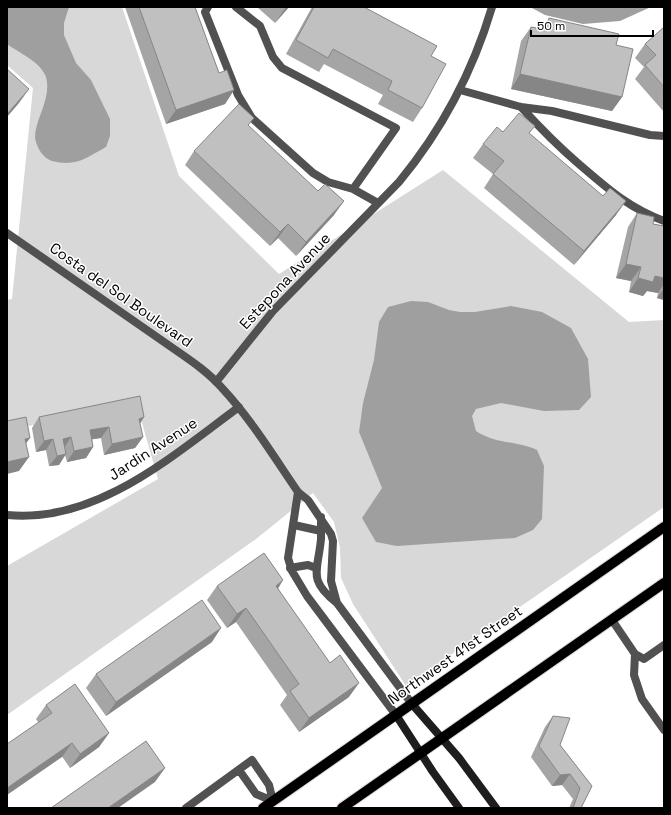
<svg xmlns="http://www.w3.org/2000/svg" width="671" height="815" font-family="'Space Grotesk',sans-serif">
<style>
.green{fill:#d8d8d8}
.water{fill:#9f9f9f}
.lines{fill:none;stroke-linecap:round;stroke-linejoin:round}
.primary-casing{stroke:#dbdbdb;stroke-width:12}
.lane{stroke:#515151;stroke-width:8}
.street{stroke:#515151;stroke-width:8}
.secondary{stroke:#1e1e1e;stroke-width:8}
.primary{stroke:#000;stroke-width:10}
.wall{fill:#a5a5a5}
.shaded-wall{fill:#868686}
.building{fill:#c0c0c0;stroke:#868686}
.labels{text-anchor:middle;stroke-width:3;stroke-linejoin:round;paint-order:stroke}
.street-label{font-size:15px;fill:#000;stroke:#fff}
</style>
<rect width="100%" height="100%" fill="#fff"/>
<!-- green -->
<path class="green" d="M7 7H122L179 176 279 274 443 170 629 322 664 320V507L406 686 353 604 341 578 340 548 334 522 313 493 256 539 7 715V566L158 479 136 402 7 431V300L12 299 33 88 7 65Z"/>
<!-- water -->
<path class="water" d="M7 7H69L64 23V35L76 63 91 80 110 119V136L106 147C86 158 76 167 52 161 43 158 36 147 35 137 35 119 52 98 46 77 41 62 19 53 7 44Z
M530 7H651L620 21 583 24 545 15Z
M411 301 428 302 449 310 460 312H475L511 306 542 312 571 328 588 359 591 397 579 410 544 411 501 403 476 409 472 416 476 431C497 445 516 440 537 450L544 466 542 519 533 530 515 538 397 546 376 542 362 518 382 488 359 432 363 403 374 360 379 322 388 307Z"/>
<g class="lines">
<!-- primary casing -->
<g class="primary-casing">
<path id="primary" d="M263 808 664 527
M342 808 664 583"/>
</g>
<!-- lane -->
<path class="lane" d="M612 620 635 654 644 659 664 645
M635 654 634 675 642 699 664 730"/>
<!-- street -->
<path class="street" d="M208 7 205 12 238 95 252 118 313 173 328 182 353 189 378 203
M236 7 260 26 273 57 282 68 396 128 353 189
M460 90 521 107 552 111 650 135 664 136
M521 107C540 128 559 147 580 165 608 189 629 208 664 221
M7 233 177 351C193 362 209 373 222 388 251 419 274 457 298 492L308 500 331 534 333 541 331 581 337 603
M216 382 273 311 399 182C442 130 473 71 492 7
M298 492 288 558 292 571 307 596 396 715
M7 515C96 524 172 456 239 407
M321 517C321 524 321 531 321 539 318 571 307 580 337 603L412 704
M294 525 321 531
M290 568 308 565 316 568
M239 770 256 794 273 801
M186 808 252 760 269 785 273 801"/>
<!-- secondary -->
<path class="secondary" d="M412 704 459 758 496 808
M396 715 433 772 459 808"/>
<!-- primary -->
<use href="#primary" class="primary"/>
</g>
<!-- wall -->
<path class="wall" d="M125 7H195L219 73 234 90 225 104 166 124Z
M257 7H289L275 23Z
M312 7H364L431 56 422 108 413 122 378 104 383 95 324 64 319 72 286 54Z
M549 18 616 45 622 97 612 111 511 89 521 41 531 27 542 29Z
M664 27V112L635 79 644 67 635 58 645 44Z
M249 126 334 215 296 256 278 238 270 246 185 165 194 151Z
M503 132 530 134 616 215 574 265 484 188 493 174 473 158 483 144Z
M637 213 653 224 664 226V300L657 298 658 293 647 291 643 296 629 292 631 281 616 278 628 227Z
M39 417H144L140 424 143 437 135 448 104 455 101 438 92 439 93 447 86 458 67 462 65 455 59 465 49 466 46 450 36 452 32 428Z
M283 580 278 589 349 697 299 732 280 705 287 695 236 622 227 628 207 600 217 586Z
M212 642 106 716 86 688 96 674Z
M46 705 109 733 99 747 70 768 36 719Z
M553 716 560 745 592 786 581 808H569L573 799 562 785 552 786 531 757 545 727Z"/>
<!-- shaded-wall -->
<path class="shaded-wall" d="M286 7H289L275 23Z
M520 74 622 97 612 111 511 89Z
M29 89 19 103 7 117V114Z
M234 90 225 104 166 124 176 110Z
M344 201 334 215 296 256 306 242Z
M626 201 616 215 574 265 584 251Z
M288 224 278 238 270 246 280 232Z
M626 264 641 267 631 281 616 278Z
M655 276 664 278V284L658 293 647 291 643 296 629 292 638 278Z
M664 288V300L657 298Z
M144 417 137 428 139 419Z
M109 427 101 438 82 441 90 430Z
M71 437 64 448 63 439Z
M143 437 135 448 104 455 112 444Z
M30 438 20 452 25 439Z
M53 439 46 450 36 452 44 441Z
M93 447 86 458 67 462 74 451Z
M66 454 59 465 49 466 57 456Z
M29 457 19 471 7 474V462Z
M283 580 274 594 276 586Z
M246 608 236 622 227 628 237 614Z
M221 628 212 642 106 716 116 702Z
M359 683 349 697 299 732 309 718Z
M109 733 99 747 70 768 80 754Z
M72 743 62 757 7 795V788Z
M165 768 155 782 118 808H108Z
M570 774 562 785 552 786 560 775Z"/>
<!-- building -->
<path class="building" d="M139 7H195L219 73 227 70 234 90 176 110Z
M314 7H364L437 46 431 56 446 64 422 108 388 90 392 81 333 49 328 58 296 40Z
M549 18 619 34 616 45 633 49 622 97 520 74 531 27 547 30Z
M664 27V87L645 65 656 55 645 44Z
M7 69 29 89 7 114Z
M239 104 254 118 248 125 318 191 325 184 344 201 306 242 288 224 280 232 194 151Z
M519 113 535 126 529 133 603 196 610 188 626 201 584 251 493 174 504 161 483 144 497 127 503 132Z
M637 213 654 217 653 224 664 226V278L655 276 653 282 638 278 641 267 626 264Z
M140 396 144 417 139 419 143 437 112 444 109 427 90 430 93 447 74 451 71 437 63 439 66 454 57 456 53 439 44 441 39 417Z
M26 417 30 438 25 439 29 457 7 462V421Z
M264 553 283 580 276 586 330 663 340 655 359 683 309 718 290 691 299 684 246 608 237 614 217 586Z
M202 600 221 628 116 702 96 674Z
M75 684 109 733 80 754 72 743 7 788V744L52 713 46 705Z
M553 716 570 718 560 745 592 786 581 808H573L580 788 570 774 560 775 539 746Z
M146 741 165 768 108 808H51Z"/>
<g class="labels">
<!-- street labels -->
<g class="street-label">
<text transform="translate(285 281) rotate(-47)" y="5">Estepona Avenue</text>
<text transform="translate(121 295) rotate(35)" y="5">Costa del Sol Boulevard</text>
<text transform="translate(153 449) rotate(-33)" y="5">Jardin Avenue</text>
<text transform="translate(455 655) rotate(-35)" y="5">Northwest 41st Street</text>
</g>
</g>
<!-- border -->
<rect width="671" height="815" fill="none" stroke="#000000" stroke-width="16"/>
<!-- scale -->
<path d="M531 30v6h122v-6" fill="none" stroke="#000000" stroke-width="2"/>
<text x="537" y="30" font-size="12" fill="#000000" stroke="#ffffff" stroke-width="3" paint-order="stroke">50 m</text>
</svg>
